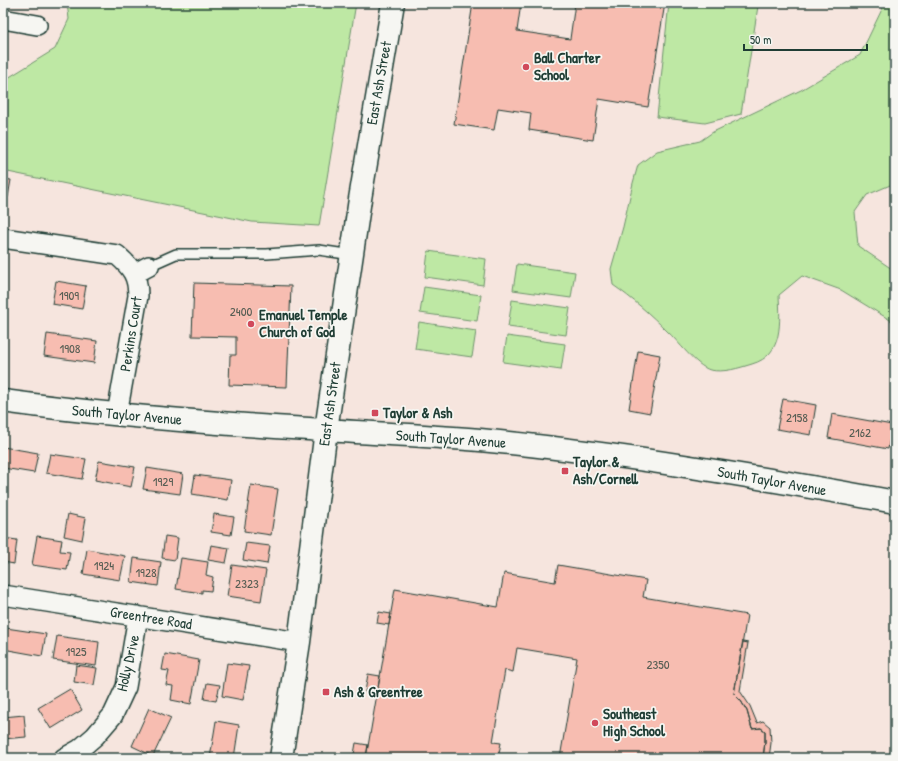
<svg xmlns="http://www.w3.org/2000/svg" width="898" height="761" font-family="'Patrick Hand',sans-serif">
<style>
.green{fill:#bee8a4;stroke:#6e926c}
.building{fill:#f7bdb1;stroke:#1f3d34}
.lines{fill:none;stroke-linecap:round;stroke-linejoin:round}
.lane-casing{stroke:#1f3d34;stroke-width:12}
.street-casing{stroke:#1f3d34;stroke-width:22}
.secondary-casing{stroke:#1f3d34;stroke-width:25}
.lane{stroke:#f6f6f2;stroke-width:9}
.street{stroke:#f6f6f2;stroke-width:19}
.secondary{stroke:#f6f6f2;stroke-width:22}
.poi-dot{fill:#d1495b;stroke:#f6f6f2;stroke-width:1.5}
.labels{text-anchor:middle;stroke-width:3.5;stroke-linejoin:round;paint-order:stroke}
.number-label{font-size:13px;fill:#555d53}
.poi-label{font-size:15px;font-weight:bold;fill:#1f3d34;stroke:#f6f6f2;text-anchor:start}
.street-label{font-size:15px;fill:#1f3d34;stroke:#f6f6f2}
</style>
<rect width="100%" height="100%" fill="#f6e5de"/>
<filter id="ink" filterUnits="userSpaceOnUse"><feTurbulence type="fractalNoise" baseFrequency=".025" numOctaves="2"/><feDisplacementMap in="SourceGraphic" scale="8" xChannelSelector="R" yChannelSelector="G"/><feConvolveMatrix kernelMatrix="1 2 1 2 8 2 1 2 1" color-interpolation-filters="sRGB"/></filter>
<g filter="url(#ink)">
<!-- green -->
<path class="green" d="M67 3H356L319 226 252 222 3 171V81L55 49 69 19Z
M669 3H756L758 6 741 114 705 123 657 117Z
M885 3H895V183L867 195 855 212 858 246 895 271V323L841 290 802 276 779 295C780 321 784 355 752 364 739 368 724 373 710 370 696 366 678 341 667 331 650 314 633 299 613 285L611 269 623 227 633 183 638 165 657 151 700 141 713 132 801 90 860 55Z
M428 251 486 259 483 285 425 277Z
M517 264 575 272 571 298 513 290Z
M424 287 481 295 477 321 420 313Z
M512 300 570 308 566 335 508 327Z
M419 322 476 331 472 357 415 349Z
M507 336 565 344 561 370 503 362Z"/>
<!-- building -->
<path class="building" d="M473 3H521L517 31 570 39 575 3H665L648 107 599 99 593 140 529 130 531 113 498 108 494 130 454 124Z
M3 179 11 180 8 197 3 196Z
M56 281 86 286 82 309 52 304Z
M194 283 291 286 287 387 229 385 230 355H236V337L192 336Z
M47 334 97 341 94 363 44 356Z
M638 351 660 355 650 413 629 409Z
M783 399 816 405 811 435 777 429Z
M832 414 892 425 888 449 828 438Z
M3 447 38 453 34 473 3 468Z
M50 454 86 459 82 479 46 473Z
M99 461 135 467 131 487 95 480Z
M147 468 183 474 180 494 143 489Z
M195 475 231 480 228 500 192 494Z
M251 485 278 489 271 535 244 531Z
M68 514 86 518 82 540 64 536Z
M214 514 234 517 231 535 211 532Z
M37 536 62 540 60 551 70 552 67 570 32 565Z
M165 536 178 538 175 560 162 558Z
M3 538 17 540 14 564 3 562Z
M246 543 270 546 267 564 243 560Z
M211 545 229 548 226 563 208 560Z
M87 549 125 556 120 580 83 574Z
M134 558 161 562 158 586 131 582Z
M181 558 208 562 206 575 213 577 211 591 202 590V593L176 589Z
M232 565 266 570 261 601 227 596Z
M558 565 646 580 643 597 747 615 734 694 741 701 747 711 752 729 761 728 765 731V742L763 758H560L577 658 517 648 513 672 505 670 493 742 501 743 498 758H366L395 589 498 607 504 573 555 582Z
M379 612 391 614 389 625 377 623Z
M6 628 46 634 42 656 3 649Z
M57 636 99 642 96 666 53 660Z
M743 642 748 643 740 691 750 706 757 723 763 721 770 727 771 743 769 758H763L765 742V731L761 728 752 729 747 711 741 701 734 694Z
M165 654 199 660 191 704 171 700 173 686 166 685 169 671 162 670Z
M227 663 249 666 243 700 222 696Z
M76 665 97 668 94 685 74 682Z
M368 674 380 676 377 694 365 692Z
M207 683 220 685 216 701 204 699Z
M70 689 82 710 51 729 38 708Z
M149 708 171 718 153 756 132 746Z
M24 715 26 737 3 739V717Z
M216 721 239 725 234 758H210Z
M356 743 368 745 366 756 354 754Z"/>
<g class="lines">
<!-- lane casing -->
<g class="lane-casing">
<path id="lane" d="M149 266 176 254H267L319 250 352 255"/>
</g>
<!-- street casing -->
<g class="street-casing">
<path id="street" d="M3 19 37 25
M3 238 117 255C132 268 138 276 138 296L117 414
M134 274 149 266
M3 595 299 642
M64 758 80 749 95 736 113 715 126 687 138 616"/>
</g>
<!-- secondary casing -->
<g class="secondary-casing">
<path id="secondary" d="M3 401C104 415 207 423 309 429 366 433 423 435 480 440 619 453 757 477 895 502
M281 758 299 642 326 430 360 199 393 3"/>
</g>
<!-- lane -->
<use href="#lane" class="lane"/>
<!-- street -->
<use href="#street" class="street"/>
<!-- secondary -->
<use href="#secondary" class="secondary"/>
</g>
</g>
<!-- markers -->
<g class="poi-dot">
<circle cx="526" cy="67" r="4"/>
<circle cx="251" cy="324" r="4"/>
<rect x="371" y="409" width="8" height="8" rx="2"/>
<rect x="561" y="467" width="8" height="8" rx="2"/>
<rect x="322" y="688" width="8" height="8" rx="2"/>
<circle cx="595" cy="723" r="4"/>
</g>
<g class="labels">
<!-- number labels -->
<g class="number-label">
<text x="69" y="300">1909</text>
<text x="241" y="316">2400</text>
<text x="70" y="353">1908</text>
<text x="797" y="422">2158</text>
<text x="860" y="437">2162</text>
<text x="163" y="486">1929</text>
<text x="104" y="570">1924</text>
<text x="146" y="577">1928</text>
<text x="247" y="588">2323</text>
<text x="76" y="656">1925</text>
<text x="658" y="669">2350</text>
</g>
<!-- poi labels -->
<g class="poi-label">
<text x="534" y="63">Ball Charter<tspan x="534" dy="17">School</tspan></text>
<text x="259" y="320">Emanuel Temple<tspan x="259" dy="17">Church of God</tspan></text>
<text x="383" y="418">Taylor &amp; Ash</text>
<text x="573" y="467">Taylor &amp;<tspan x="573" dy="17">Ash/Cornell</tspan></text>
<text x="334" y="697">Ash &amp; Greentree</text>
<text x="603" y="719">Southeast<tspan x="603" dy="17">High School</tspan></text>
</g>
<!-- street labels -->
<g class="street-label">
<text transform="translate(379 83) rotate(-80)" y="5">East Ash Street</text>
<text transform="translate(131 334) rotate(-81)" y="5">Perkins Court</text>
<text transform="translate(330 404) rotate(-82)" y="5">East Ash Street</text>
<text transform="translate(127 415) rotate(5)" y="5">South Taylor Avenue</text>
<text transform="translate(451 439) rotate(4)" y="5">South Taylor Avenue</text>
<text transform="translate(772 481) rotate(10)" y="5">South Taylor Avenue</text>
<text transform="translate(151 618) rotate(9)" y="5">Greentree Road</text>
<text transform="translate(128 663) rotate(-77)" y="5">Holly Drive</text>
</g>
</g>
<!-- margin -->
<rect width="898" height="761" fill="none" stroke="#f6f6f2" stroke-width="16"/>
<rect x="8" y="8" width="882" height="745" fill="none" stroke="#1f3d34" stroke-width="1.5" filter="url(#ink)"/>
<!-- scale -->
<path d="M744 44v6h123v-6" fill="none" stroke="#1f3d34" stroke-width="2"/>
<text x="750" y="44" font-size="12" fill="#1f3d34" stroke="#f6f6f2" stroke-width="3" paint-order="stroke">50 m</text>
</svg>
